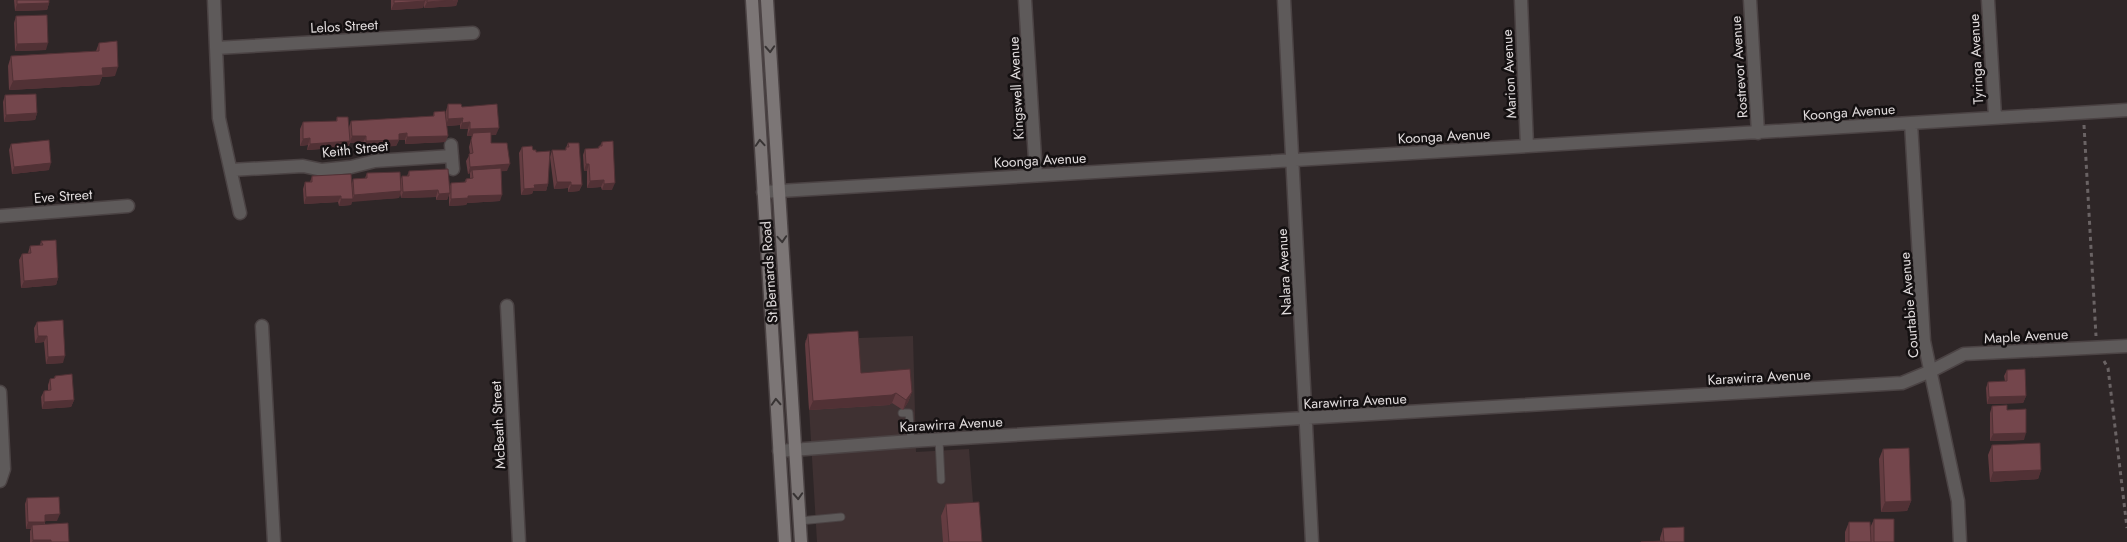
<svg xmlns="http://www.w3.org/2000/svg" width="2127" height="542" font-family="Jost,sans-serif">
<style>
.built{fill:#3f3132}
.lines{fill:none;stroke-linecap:round;stroke-linejoin:round}
.lane-casing{stroke:#4b4344;stroke-width:9}
.street-casing{stroke:#4b4344;stroke-width:15}
.secondary-casing{stroke:#4b4344;stroke-width:15}
.path{stroke:#6a6364;stroke-width:3;stroke-dasharray:4 4;stroke-linecap:butt}
.lane{stroke:#5e5a5a;stroke-width:7}
.street{stroke:#5e5a5a;stroke-width:12}
.secondary{stroke:#7c7676;stroke-width:12}
.wall{fill:#643c41}
.shaded-wall{fill:#513135}
.building{fill:#74464c;stroke:#513135}
.oneway{stroke:#383434}
.labels{text-anchor:middle;stroke-width:5;stroke-linejoin:round;paint-order:stroke}
.street-label{font-size:14px;fill:#e1dcdd;stroke:#141011}
</style>
<rect width="100%" height="100%" fill="#2e2627"/>
<!-- built -->
<path class="built" d="M913 336 916 452 969 449 976 542H817L805 340Z"/>
<g class="lines">
<!-- lane casing -->
<g class="lane-casing">
<path id="lane" d="M902 413H909L911 441
M939 440 941 480
M799 521 841 517"/>
</g>
<!-- street casing -->
<g class="street-casing">
<path id="street" d="M214 0 219 118 240 213
M1025 0 1036 175
M1284 0 1312 542
M1521 0 1527 146
M1750 0 1758 133
M1988 0 1995 117
M216 48 473 33
M1911 123 1924 341 1958 501 1960 542
M451 145 453 169
M231 170 303 166 322 170 351 167 375 161 452 156
M763 192 2127 110
M0 216 128 206
M507 306 519 542
M262 326 274 542
M0 392 4 469 0 481
M779 451 911 441 1902 383 1931 371 1964 354 2127 346"/>
</g>
<!-- secondary casing -->
<g class="secondary-casing">
<path id="secondary" d="M752 0 785 542
M767 0 801 542"/>
</g>
<!-- path -->
<path class="path" d="M2084 125 2096 336
M2104 361 2108 368 2127 528"/>
<!-- lane -->
<use href="#lane" class="lane"/>
<!-- street -->
<use href="#street" class="street"/>
<!-- secondary -->
<use href="#secondary" class="secondary"/>
</g>
<!-- wall -->
<path class="wall" d="M14 0H49V3L47 10 15 11Z
M391 0H458L456 6 424 8V3L423 8 391 10Z
M16 16 46 50 15 51 14 23Z
M99 43 115 76 102 77 99 85 9 90 8 66 11 56 96 51Z
M5 95 37 113 35 120 4 122 3 102Z
M448 104 462 107 496 135H491V143L507 171H501L500 201 467 203 466 205 449 206V194L447 200H436V197L401 198 400 193 399 198 352 201 351 205 339 206 338 202 304 204 303 189 305 182H310L312 176 352 183 353 179 365 178 367 173 400 181 402 176H407L409 171 449 189 451 183H464L466 179 470 178V173L468 174 466 161 470 154 469 147 472 136H467L468 129H460V125L446 126 448 136 445 142 405 144V140H399L396 146 364 147 363 143H350L348 147 307 150 308 145 300 146V129L303 122 336 121 337 117 349 127 351 121 433 116 434 112 446 120V111Z
M602 142 612 190H602L601 187 587 188V171H584L583 155 585 149 598 148 599 146H600Z
M568 143 582 185 579 191 568 192V188L554 189 550 157 552 150H565Z
M11 144 49 170 12 174 9 150Z
M522 147 533 150 536 152 548 184 546 191H533L532 194 521 195 519 153Z
M41 241 58 278 56 285 21 288 19 260 22 254 28 253 30 246 40 245Z
M63 320V363L46 364 44 342 35 343 34 328 37 322Z
M808 334 861 373 912 392 908 402 903 410 892 403 889 405 809 410 805 344Z
M2007 370 2026 396 2023 403 1987 404 1986 388 1988 382 2005 381 2004 376Z
M55 376 74 400 71 407 42 409 41 397 44 391 48 390V385L50 379 54 378Z
M1992 406 2007 410 2024 440 1990 441V413Z
M1992 445 2041 470 2038 479 1990 482 1988 455Z
M1883 449 1911 501 1907 511 1881 512 1879 459Z
M27 498 57 521H45V524L69 542H30V531L31 529H26L25 504Z
M946 504 982 542H943L941 516Z
M1874 519 1894 542H1845V532L1849 522 1870 528Z
M1663 528 1684 542H1641L1660 541V538Z"/>
<!-- shaded-wall -->
<path class="shaded-wall" d="M458 0 456 6 424 8 427 2Z
M425 1 423 8 391 10 394 3Z
M49 3 47 10 15 11 17 4Z
M48 43 46 50 15 51 17 44Z
M118 67 115 76 102 77 99 85 9 90 13 81 102 68Z
M37 113 35 120 4 122 6 115Z
M463 118 460 125 446 126 448 119Z
M470 122 468 129H460L462 123Z
M499 128 496 135 467 136 470 129Z
M407 133 405 140H399L396 146 364 147 366 141 399 134Z
M352 136H366L363 143H350Z
M448 136 445 142 405 144 407 137Z
M310 138 308 145 300 146 303 139Z
M350 141 348 147 307 150 310 144Z
M51 163 49 170 12 174 14 167Z
M510 164 507 171 472 173V170L470 173 468 174 470 167Z
M586 164H589L587 171H584Z
M604 180 601 187 587 188 590 181Z
M557 182H571L568 188 554 189Z
M615 183 612 190H602L604 184Z
M548 184 546 191H533L532 194 521 195 524 189 534 185Z
M571 185H582L579 191 568 192Z
M438 190 436 197 401 198 403 192Z
M401 191 399 198 352 202 354 195Z
M450 193 447 200H436L439 194Z
M502 195 500 201 467 203 466 205 449 206 451 199 468 196Z
M341 196 338 202 304 204 306 197Z
M341 199H353L351 205 339 206Z
M58 278 56 285 21 288 24 281Z
M38 336H47L44 342 35 343Z
M65 356 63 363 46 364 48 357Z
M912 392 908 402 903 410 906 400Z
M896 393 892 403 889 405 809 410 813 401Z
M2026 396 2023 403 1987 404 1989 397Z
M74 400 71 407 42 409 44 402Z
M2026 433 2024 440 1990 441 1993 434Z
M2041 470 2038 479 1990 482 1993 472Z
M1911 501 1907 511 1881 512 1885 502Z
M60 514 57 521H43L45 515Z
M28 522H45L43 528 32 525 31 529H26Z
M33 540H51L50 542H32Z"/>
<!-- building -->
<path class="building" d="M17 0H49V3L17 4Z
M394 0H425V1L394 3Z
M427 0H453L427 2Z
M47 15 48 43 17 44 16 16Z
M117 41 118 67 102 68 103 75 13 81 11 56 99 51V43Z
M36 94 37 113 6 115 5 95Z
M448 104H461L462 107 497 104 499 128 470 129V122L462 123 463 118 448 119Z
M445 111 448 136 407 137V133L399 134V140L366 141V136H352L351 121 434 116V112Z
M337 117H348L350 141 310 144V138L303 139V122L337 121Z
M491 132V143H507L510 164 470 167 469 154 473 153 471 140 473 133Z
M49 140 51 163 14 167 11 144Z
M613 141 615 183 604 184V180L590 181 589 164H586L585 149 599 148V146H602V142Z
M568 143H579L582 185H571V182H557L552 150H566V147H569Z
M532 146 533 150H536V152L550 151 548 184 534 185 535 188 524 189 522 147Z
M501 168 502 195 468 196V198L451 199V183L466 182V179L473 178 472 170Z
M448 169 450 193 439 194 438 190 403 192 402 176H409V171Z
M400 172 401 191 354 195 353 179 367 178V173Z
M351 174 353 199H341V196L306 197 305 182H312V176Z
M56 240 58 278 24 281 22 254 31 253 30 246 43 245 41 241Z
M63 320 65 356 48 357 47 336H38L37 322Z
M858 331 861 373 910 369 912 392 906 400 896 393 892 395 813 401 808 334Z
M2025 369 2026 396 1989 397 1988 382 2007 381V370Z
M72 374 74 400 44 402V391L51 390 50 379 55 378V376Z
M2007 405V410L2026 409V433L1993 434 1992 406Z
M2040 443 2041 470 1993 472 1992 445Z
M1909 448 1911 501 1885 502 1883 449Z
M59 497 60 514 45 515V522H28L27 498Z
M979 502 982 542H949L946 504Z
M1874 519H1894V542H1874Z
M1849 522H1870L1871 542H1849Z
M68 523 69 542H51V540H33L32 525Z
M1684 527V542H1664L1663 528Z
M1662 541V542H1641Z"/>
<!-- one-way arrows -->
<defs><path id="oneway-chevron" d="M-2-3.5L2.5 0L-2 3.5" fill="none" stroke-width="1.6" stroke-linecap="round" stroke-linejoin="round" transform="scale(1.25)"/></defs>
<g class="oneway">
<use href="#oneway-chevron" transform="translate(770 49) rotate(87)"/>
<use href="#oneway-chevron" transform="translate(760 143) rotate(-94)"/>
<use href="#oneway-chevron" transform="translate(782 239) rotate(86)"/>
<use href="#oneway-chevron" transform="translate(776 402) rotate(-93)"/>
<use href="#oneway-chevron" transform="translate(798 496) rotate(87)"/>
</g>
<g class="labels">
<!-- street labels -->
<g class="street-label">
<text transform="translate(344 26) rotate(-3)" y="5">Lelos Street</text>
<text transform="translate(1976 59) rotate(-93)" y="5">Tyringa Avenue</text>
<text transform="translate(1739 67) rotate(-94)" y="5">Rostrevor Avenue</text>
<text transform="translate(1509 74) rotate(-93)" y="5">Marion Avenue</text>
<text transform="translate(1016 88) rotate(-93)" y="5">Kingswell Avenue</text>
<text transform="translate(1849 112) rotate(-4)" y="5">Koonga Avenue</text>
<text transform="translate(1444 136) rotate(-3)" y="5">Koonga Avenue</text>
<text transform="translate(355 149) rotate(-6)" y="5">Keith Street</text>
<text transform="translate(1040 160) rotate(-3)" y="5">Koonga Avenue</text>
<text transform="translate(63 196) rotate(-4)" y="5">Eve Street</text>
<text transform="translate(769 272) rotate(-94)" y="5">St Bernards Road</text>
<text transform="translate(1284 272) rotate(-93)" y="5">Nalara Avenue</text>
<text transform="translate(1909 305) rotate(-95)" y="5">Courtabie Avenue</text>
<text transform="translate(2026 336) rotate(-3)" y="5">Maple Avenue</text>
<text transform="translate(1759 377) rotate(-3)" y="5">Karawirra Avenue</text>
<text transform="translate(1355 401) rotate(-3)" y="5">Karawirra Avenue</text>
<text transform="translate(951 424) rotate(-3)" y="5">Karawirra Avenue</text>
<text transform="translate(498 425) rotate(-93)" y="5">McBeath Street</text>
</g>
</g>
</svg>
